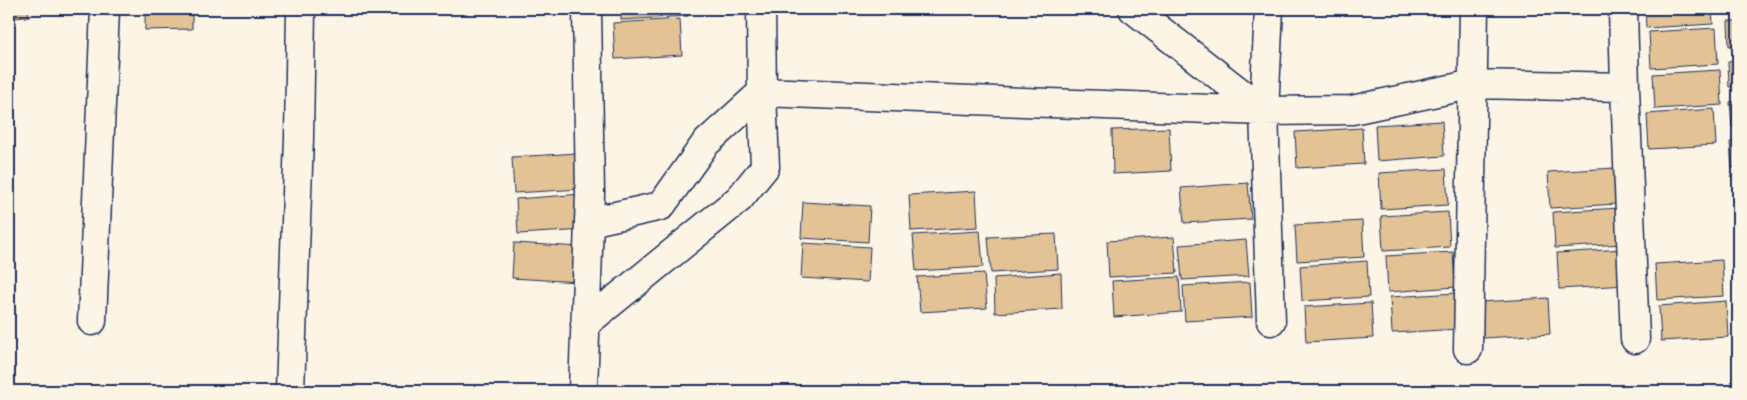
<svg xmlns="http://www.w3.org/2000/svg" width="1747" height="400" font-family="'Patrick Hand',sans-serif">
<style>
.building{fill:#e3c395;stroke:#1b2f5e}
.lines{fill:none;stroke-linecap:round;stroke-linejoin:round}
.minor-casing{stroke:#1b2f5e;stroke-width:31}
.minor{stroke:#fcf5e5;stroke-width:28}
</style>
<rect width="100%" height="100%" fill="#fcf5e5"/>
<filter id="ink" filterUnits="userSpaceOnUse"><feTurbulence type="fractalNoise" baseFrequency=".02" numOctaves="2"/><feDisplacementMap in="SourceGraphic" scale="10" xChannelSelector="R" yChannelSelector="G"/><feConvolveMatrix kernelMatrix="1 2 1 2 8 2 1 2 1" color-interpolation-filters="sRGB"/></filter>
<g filter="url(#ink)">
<!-- building -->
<path class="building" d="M9 9H28L29 17 9 18Z
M145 9H192V29L145 30Z
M621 9H688V16L621 20Z
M1645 9H1712L1713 24 1646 28Z
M680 19 682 55 615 59 613 23Z
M1728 21H1738V45L1729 46Z
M1716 28 1718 64 1651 68 1649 32Z
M1738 61V86L1729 87 1728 62Z
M1720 70 1722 105 1655 109 1653 74Z
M1730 102H1738V126L1732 127Z
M1714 109 1716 145 1649 149 1647 114Z
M1442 121 1444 156 1377 161 1375 125Z
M1169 128 1171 171 1113 174 1112 130Z
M1362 128 1364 164 1297 168 1295 132Z
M1730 142H1738V167L1732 168Z
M579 153 581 189 514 193 512 157Z
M1615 168 1617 204 1550 208 1548 172Z
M1446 169 1448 205 1381 209 1379 173Z
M1248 183 1251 219 1184 223 1181 188Z
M1738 186V211H1734L1733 187Z
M976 191 978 227 911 231 909 195Z
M583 194 585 230 518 234 516 199Z
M803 202 870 206 868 242 801 238Z
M1620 208 1622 244 1555 248 1553 212Z
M1448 212 1450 247 1383 251 1381 216Z
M1362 221 1364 257 1297 261 1295 225Z
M1733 227H1738V251L1734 252Z
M980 231 983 267 916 271 913 235Z
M1056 234 1058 269 991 273 988 237Z
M1174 237 1177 273 1109 277 1107 241Z
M1246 240 1249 276 1182 280 1179 245Z
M514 243 581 247 579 282 512 278Z
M803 243 870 247 868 282 801 278Z
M1624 249 1626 285 1559 289 1557 253Z
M1453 252 1455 287 1388 292 1386 256Z
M1722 260 1724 296 1657 300 1655 264Z
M1367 261 1369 297 1302 301 1300 266Z
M984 273 987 308 920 312 917 277Z
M1061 273 1062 309 995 313 994 278Z
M1179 277 1181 312 1114 317 1112 281Z
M1250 282 1252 317 1185 321 1183 286Z
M1457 293 1459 329 1392 333 1390 297Z
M1548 298 1550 334 1483 338 1481 302Z
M1726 301 1728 337 1661 341 1659 306Z
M1371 303 1373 338 1306 342 1304 307Z"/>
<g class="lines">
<!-- minor casing -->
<g class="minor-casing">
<path id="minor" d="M761 9 762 92 1264 111 1352 110 1474 84 1625 87 1635 339
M1133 9 1264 111
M1269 9 1264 111 1271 321
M1623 9 1625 87
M589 222 661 206 705 144 762 92
M92 321 105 9
M585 324 739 199 765 167 762 92
M1468 349 1474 9
M290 391 299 138 301 9
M583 391 590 194 587 9"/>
</g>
<!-- minor -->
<use href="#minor" class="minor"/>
</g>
</g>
<!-- margin -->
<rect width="1747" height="400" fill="none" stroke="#fcf5e5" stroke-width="30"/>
<rect x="15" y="15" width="1717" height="370" fill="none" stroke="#1b2f5e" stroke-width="2" filter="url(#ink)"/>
</svg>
